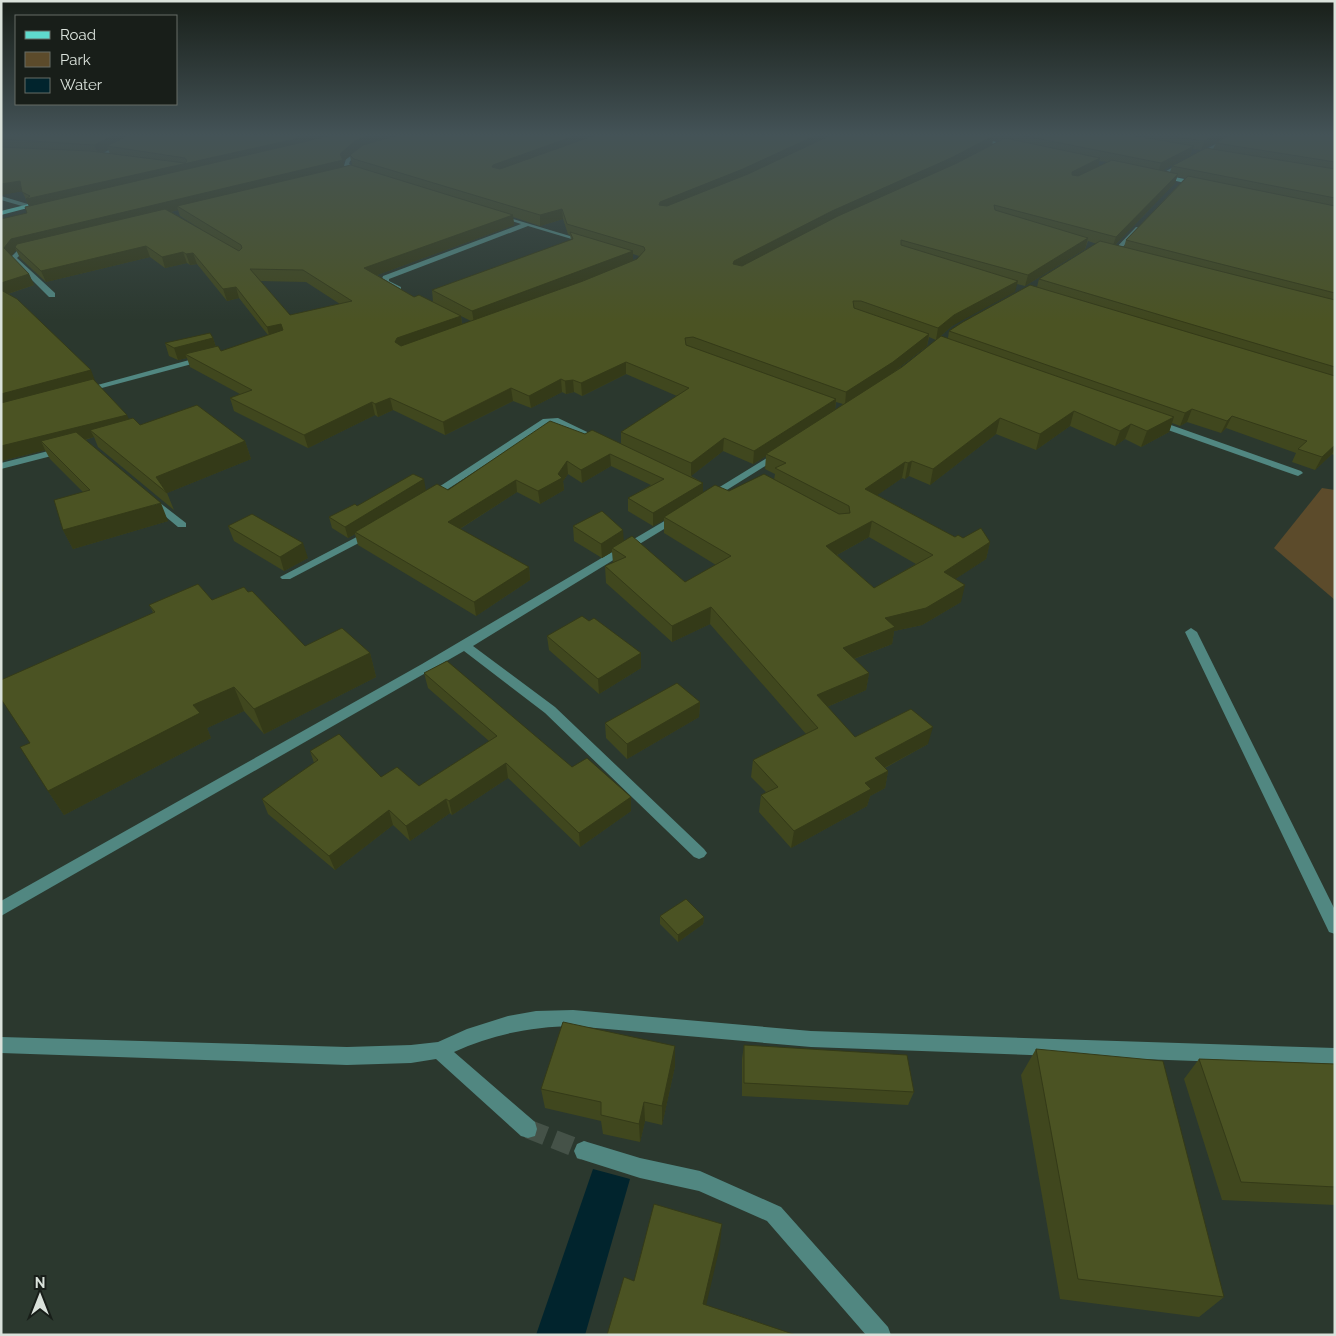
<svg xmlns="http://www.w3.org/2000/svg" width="1336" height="1336" font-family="Raleway,sans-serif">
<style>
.green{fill:#5c4b2b}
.water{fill:#01242d}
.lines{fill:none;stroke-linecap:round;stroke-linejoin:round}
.minor-tunnel{stroke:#455248;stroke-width:19;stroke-dasharray:19 9;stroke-linecap:butt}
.minor{fill:#518781;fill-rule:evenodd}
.major{fill:#5fdacd;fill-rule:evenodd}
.wall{fill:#40471e;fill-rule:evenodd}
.shaded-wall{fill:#343a18}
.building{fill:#4b5323;stroke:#343a18;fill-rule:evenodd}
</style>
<rect width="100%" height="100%" fill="#2b382e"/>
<!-- green -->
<path class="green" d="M1322 488 1335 490V600L1274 548Z"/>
<!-- water -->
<path class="water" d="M593 1169 630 1179 585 1335H536Z"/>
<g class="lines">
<!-- minor-tunnel -->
<path class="minor-tunnel" d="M528 1129 584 1151"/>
<!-- minor -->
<path class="minor" d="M141 134H147L102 157 97 156Z
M1234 134H1240L1162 177 1157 176Z
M364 148 366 151 350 161 349 164 364 172V174L344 166 346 159Z
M1 196 31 205 32 206 29 208 1 200Z
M496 214 590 242 585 243 528 226 389 279V281L401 287V291H395L381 282 383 276 521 224 496 216Z
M1136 227 1141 228 1117 253H1113V251Z
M33 247 36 249 35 250 21 254 17 258 55 293V297H49L10 258 17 251Z
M204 356H207V360L83 393 79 390Z
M558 418 606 441 604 443H598L556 424H548L434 498H426L425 496 543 419Z
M1154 419 1301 471 1303 473 1298 476 1295 475 1151 424 1149 422Z
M64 447 69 450 67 452 1 469V463Z
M780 450 785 453 783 455 714 498H706L705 496Z
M151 496 186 523V527H178L147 501 146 499Z
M678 513 683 516 682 518 473 646 555 707 704 849 707 853 704 857 699 859 694 857 545 713 464 651 1 916V901L422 664Z
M372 529 376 530V534L290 579H282L280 577Z
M1191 628 1197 632 1335 910V934L1329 932 1185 632Z
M573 1010 811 1031 1335 1048V1066L811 1047 573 1026C531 1027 493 1034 454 1052L535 1122 537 1129 535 1136 528 1138 521 1136 436 1059 411 1063 347 1065 1 1053V1037L347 1047 411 1045 438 1042 467 1029 508 1016 536 1011Z
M584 1141 640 1158 700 1171 781 1207 888 1327 891 1335H866L767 1221 699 1191 640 1178 577 1158 574 1151 577 1144Z"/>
<!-- major -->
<path class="major" d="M949 134H958L1016 146 1013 148Z
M1160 174 1199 182 1202 184 1199 186 1158 177Z
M41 201 43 204 1 215V211Z"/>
</g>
<!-- wall -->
<path class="wall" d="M1 134H1231L1201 150 1192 149 1190 155 1163 170 1170 172 1172 166 1213 149 1216 143 1335 134V456L1332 454 1315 470 1292 462 1296 453 1226 428 1221 433 1187 422 1180 426 1172 423 1169 432 1141 447 1125 439 1115 446 1070 426 1036 450 996 434 930 485 909 476 905 479 902 478 877 495 955 537 963 538 990 542 986 559 955 579 961 602 922 625 894 631 892 644 854 659 869 673 866 690 827 707 855 737 928 744 885 768 888 771 885 788 870 796 867 806 791 848 759 812 761 795 766 792 751 777 753 760 806 734 710 624 672 642 606 583 605 566 613 563 612 552 602 558 574 541 573 526 624 541 685 582 716 565 664 533V520L653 526 628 511V498L651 485 611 466 582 483 568 474 563 481 564 490 540 504 517 492 460 529 529 567 530 580 476 616 358 545 355 534 348 538 332 528 329 517 357 506 426 490H448L585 434 621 444V432L677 396 626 374 582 396 574 392 566 394 562 392 531 408 513 401 445 435 393 410 378 417 375 415 308 448 234 411 230 398 240 394 190 367 187 358 178 360 169 356 165 343 213 338 216 347 221 351 268 335 239 298 227 301 197 264 190 265 187 263 165 268 150 257 46 282 20 258 16 250 11 256 29 274 34 285 8 294 96 383 129 420 140 425 245 441 251 459 167 493 174 510 98 447 94 437 85 440 168 521 73 549 63 530 83 492 50 459 45 450 1 461V219L27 213 29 206 22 191 1 195ZM993 139 1001 140 992 145ZM108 149 110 154 100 153ZM350 156 352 165 353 166 344 167 343 162ZM1099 161 1107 162 1098 167ZM1177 177 1185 178 1126 240 1124 247 1115 245 1175 183ZM178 210 180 216 207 233 171 212ZM513 217 540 226 563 219 568 234 570 235 571 240 432 290 433 302 414 297 377 275 514 225ZM1088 241 1097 244 1039 279 1037 287 949 331 948 338 895 371 927 346 929 337 936 340 952 326 1017 284 1025 286 1085 249ZM633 254 639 256 637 259 633 260ZM260 281 306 282 340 304 290 315ZM461 316 471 321 462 324ZM836 402 843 404 835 410ZM723 451 753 464 766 456 765 469 775 474 774 480 729 491 703 492V483L691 476ZM869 537 916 564 874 588 837 555Z
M228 526 308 558 284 571 234 541Z
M248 592 305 646 370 653 376 677 264 734 244 711 207 728 211 738 64 815 48 791 30 743 153 612 149 605 212 600Z
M589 621 641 653V668L599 694 549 650 547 636Z
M424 673 572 767 631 797V811L580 847 508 778 452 815 450 813 410 841 393 825 335 870 268 814 262 799 314 763 310 751 381 777 419 786 489 741 428 688Z
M700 702 699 717 627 759 606 738 605 723Z
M660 916 704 917 703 924 678 942 660 924Z
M744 1045 914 1092 908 1105 742 1096V1059Z
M1036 1049 1224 1297 1199 1317 1060 1299 1021 1075Z
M1199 1059 1335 1064V1205L1222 1200 1184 1079Z
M675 1066 662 1125 645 1121 640 1142 603 1134 601 1121 545 1108 541 1089Z"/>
<!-- shaded-wall -->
<path class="shaded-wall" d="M117 134H138L107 146 108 149 98 154 94 145Z
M318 134H359L30 209 26 199Z
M371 134H409L356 150 343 162 345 169 177 206 178 210 17 249 15 247 16 250 9 259 4 248 11 239 340 154 355 141Z
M580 134H606L494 174 492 167 493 165Z
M819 134H837L659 215V205L660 202Z
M1217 134H1231L1201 150 1204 141Z
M993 136 992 145 949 167 733 272V264L734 261 832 211Z
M1194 146 1190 155 1158 173 1161 163Z
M1100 158 1098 167 1069 181 1072 172Z
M1178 174 1175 183 1112 248 1116 237Z
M20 181 24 191 1 195V184Z
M562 209 563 219 540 226V215Z
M513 215 514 225 366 279 364 268Z
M1088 238 1085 249 1025 286 1028 275Z
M146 246 150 257 46 282 41 271Z
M633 251V262L474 323 472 311Z
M183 252 187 263 165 268 162 257Z
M193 253 197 264 190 265 186 254Z
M29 274 34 285 1 296V283Z
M1018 281 1015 292 952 326 936 340 938 328 954 315Z
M236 287 239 298 227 301 223 289Z
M461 316 462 328 397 355 395 342 397 338Z
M281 324 284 336 270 339 267 327Z
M929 334 927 346 891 374 845 405 846 392Z
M213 338 217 351 185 354 187 358 178 360 174 348Z
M626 362V374L582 396 581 383Z
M91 370 96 383 1 408V394Z
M561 379 562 392 531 408 529 396Z
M573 380 574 392 566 394 565 381Z
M511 388 513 401 445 435 443 422Z
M390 398 393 410 378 417 375 404Z
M836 399 835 411 766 454V456L753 464 754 451Z
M372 402 375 415 308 448 304 435Z
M1192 409 1187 422 1180 426 1185 413Z
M1074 411 1070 426 1036 450 1040 434Z
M127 415 133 427 90 430 94 437 49 449 41 441 45 450 1 461V446Z
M1232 416 1226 428 1221 433 1227 421Z
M1174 417 1169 432 1141 447 1147 431Z
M1000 418 996 434 930 485 933 469Z
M1131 424 1125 439 1115 446 1120 431Z
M724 438 723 451 691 476V463Z
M245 441 251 459 167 493 156 477Z
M1335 445V448L1332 454 1315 470 1322 457Z
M610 454 611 466 582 483 581 470Z
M567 461 568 474 563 481 564 490 540 504 538 491 558 474Z
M912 461 909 476 905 479 908 463Z
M905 462 902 478 863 505 865 489Z
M424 479 426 491 355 532V534L348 538 345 527Z
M516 480 517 492 450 535 448 522Z
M703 483V495L664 517V520L653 526V513Z
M161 503 168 521 73 549 63 530Z
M872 521 869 537 824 562 826 546Z
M623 530 624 544 612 548V552L602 558 601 544Z
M990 542 986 559 940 589 944 572Z
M303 543 308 558 284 571 280 557Z
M529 567 530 580 476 616 474 602Z
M1 572 3 591 1 592Z
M965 585 961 602 922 625 894 631 892 644 840 664 843 648 885 618Z
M711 607 710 624 672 642V626Z
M370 653 376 677 264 734 254 709Z
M641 653V668L599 694 598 679Z
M869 673 866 690 815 712 817 695Z
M234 687 244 711 207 728 211 738 64 815 48 791 193 705Z
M700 702 699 717 627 759V744Z
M933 727 928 744 871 775 875 758Z
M506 763 508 778 452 815 449 801Z
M888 771 885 788 870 796 867 806 791 848 794 831 865 783Z
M631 797V811L580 847 579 833Z
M446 799 450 813 410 841 406 826Z
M389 810 393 825 335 870 329 856Z
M704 917 703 924 678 942V935Z
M675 1046V1066L662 1125V1106Z
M644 1102 645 1121 640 1142 639 1124Z
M722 1224 720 1246 702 1323 703 1304Z"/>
<!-- building -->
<path class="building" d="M1 134H117L94 145 1 139Z
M131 134H293L299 137 306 134H318L26 199 30 196 22 192 20 181 1 184V147L90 151 185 163 187 161 185 158 107 146Z
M337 134H371L355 141 340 154 343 160 11 239 4 248 29 274 1 283V219L27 213 25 207Z
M402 134H580L493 165 492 167 500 169 598 134H819L743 169 660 202 659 205 667 206 748 174 833 134H983L993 136 951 158 832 211 734 261 733 264 742 266 838 216 957 163 1005 138 1100 158 1072 172V175L1078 176 1112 160 1178 174 1116 237 994 205 995 210 1088 238 1028 275 901 240V245L1018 281 954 315 938 328 861 301H853L854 308 929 334 893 362 846 392 693 337 685 338 686 345 836 399 754 451 724 438 691 463 621 432 689 388 626 362 581 383 573 380 565 381 561 379 529 396 511 388 443 422 390 398 375 404 372 402 304 435 230 398 252 390 185 354 218 346 221 351 283 330 281 324 267 327 236 287 223 289 193 253 186 254 183 252 162 257 146 246 41 271 15 247 17 244 165 209 239 251 242 248 241 245 177 206 351 165 513 215 364 268 414 297 419 295 461 316 397 338 395 342 401 346 583 281 637 259 645 250 644 247 567 224 562 209 540 215 354 159 350 155 363 145ZM250 269 303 270 352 301 290 315Z
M1015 134H1125L1194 146 1161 163Z
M1156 134H1217L1204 141Z
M1231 134H1335V162L1216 143Z
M1206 148 1335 169V198L1172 166Z
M1188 176 1335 206V293L1126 240Z
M570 232 633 251 472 311 432 290 573 239Z
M1100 241 1335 300V367L1039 279Z
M1030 285 1335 376V445L1322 457 1298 449 1307 441 1232 416 1227 421 1192 409 1185 413 949 331 963 322Z
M1 290 17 299 91 370 1 394Z
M210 333 213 338 174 348 165 343Z
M941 336 1174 417 1147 431 1131 424 1120 431 1074 411 1040 434 1000 418 933 469 912 461 908 463 905 462 865 489 955 537 958 535 963 538 981 528 990 542 944 572 965 585 926 608 885 618 895 627 843 648 869 673 817 695 855 737 911 709 933 727 875 758 888 771 865 783 871 789 794 831 761 795 778 787 753 760 818 728 711 607 672 626 605 566 626 557 612 548 632 536 685 582 731 556 664 517 715 485 729 491 764 474 839 514 850 513 849 506 775 468 786 463 766 454 902 367ZM872 521 933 555 874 588 826 546Z
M93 379 127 415 1 446V403Z
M197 405 245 441 156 477 167 493 90 430 133 418 140 425Z
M550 421 585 434 592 430 703 483 653 513 628 498 664 479 610 454 581 470 567 461 558 474 562 478 538 491 516 480 448 522 529 567 474 602 355 532 437 484 448 490Z
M76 432 161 503 63 530 54 500 90 490 41 441Z
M413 474 424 479 345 527 329 517 355 504 357 506Z
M602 511 623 530 601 544 573 526Z
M252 514 303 543 280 557 228 526Z
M198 584 212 600 244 587 248 592 252 591 305 646 342 628 370 653 254 709 234 687 193 705 200 713 48 791 20 747 30 743 1 699V680L155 612 149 605Z
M582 616 589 621 594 618 641 653 598 679 547 636Z
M447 661 572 767 587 758 631 797 579 833 506 763 449 801 446 799 406 826 389 810 329 856 262 799 318 760 310 751 339 734 381 777 397 767 419 786 497 736 424 673Z
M677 683 700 702 627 744 605 723Z
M686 899 704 917 678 935 660 916Z
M563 1022 675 1046 662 1106 644 1102 639 1124 601 1115V1102L541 1089Z
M744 1045 907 1055 914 1092 744 1083Z
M1036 1049 1163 1061 1224 1297 1078 1279Z
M1199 1059 1335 1064V1187L1241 1182Z
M654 1204 722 1224 703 1304 796 1335H607L624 1277 634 1281Z"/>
<!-- sky -->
<linearGradient id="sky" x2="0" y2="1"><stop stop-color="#181f19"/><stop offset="0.42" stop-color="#445357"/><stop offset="1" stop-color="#445357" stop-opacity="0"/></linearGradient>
<rect width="1336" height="321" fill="url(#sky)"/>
<!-- border -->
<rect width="1336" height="1336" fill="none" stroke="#dae2db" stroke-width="5"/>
<!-- legend -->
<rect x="15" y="15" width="162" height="90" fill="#181e19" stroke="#666c67"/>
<rect x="25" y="31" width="25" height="8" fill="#5fdacd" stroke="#666c67"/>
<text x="60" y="40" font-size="15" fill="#dae2db">Road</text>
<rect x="25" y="52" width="25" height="15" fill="#5c4b2b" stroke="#666c67"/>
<text x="60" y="65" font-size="15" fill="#dae2db">Park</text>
<rect x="25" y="78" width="25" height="15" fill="#01242d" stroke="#666c67"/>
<text x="60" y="90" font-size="15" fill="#dae2db">Water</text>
<!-- north arrow -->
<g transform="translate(40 1296)" stroke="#181e19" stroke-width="4" paint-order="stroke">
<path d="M0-4L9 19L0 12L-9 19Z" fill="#dae2db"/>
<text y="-8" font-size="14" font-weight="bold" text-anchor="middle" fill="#dae2db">N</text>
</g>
</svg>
